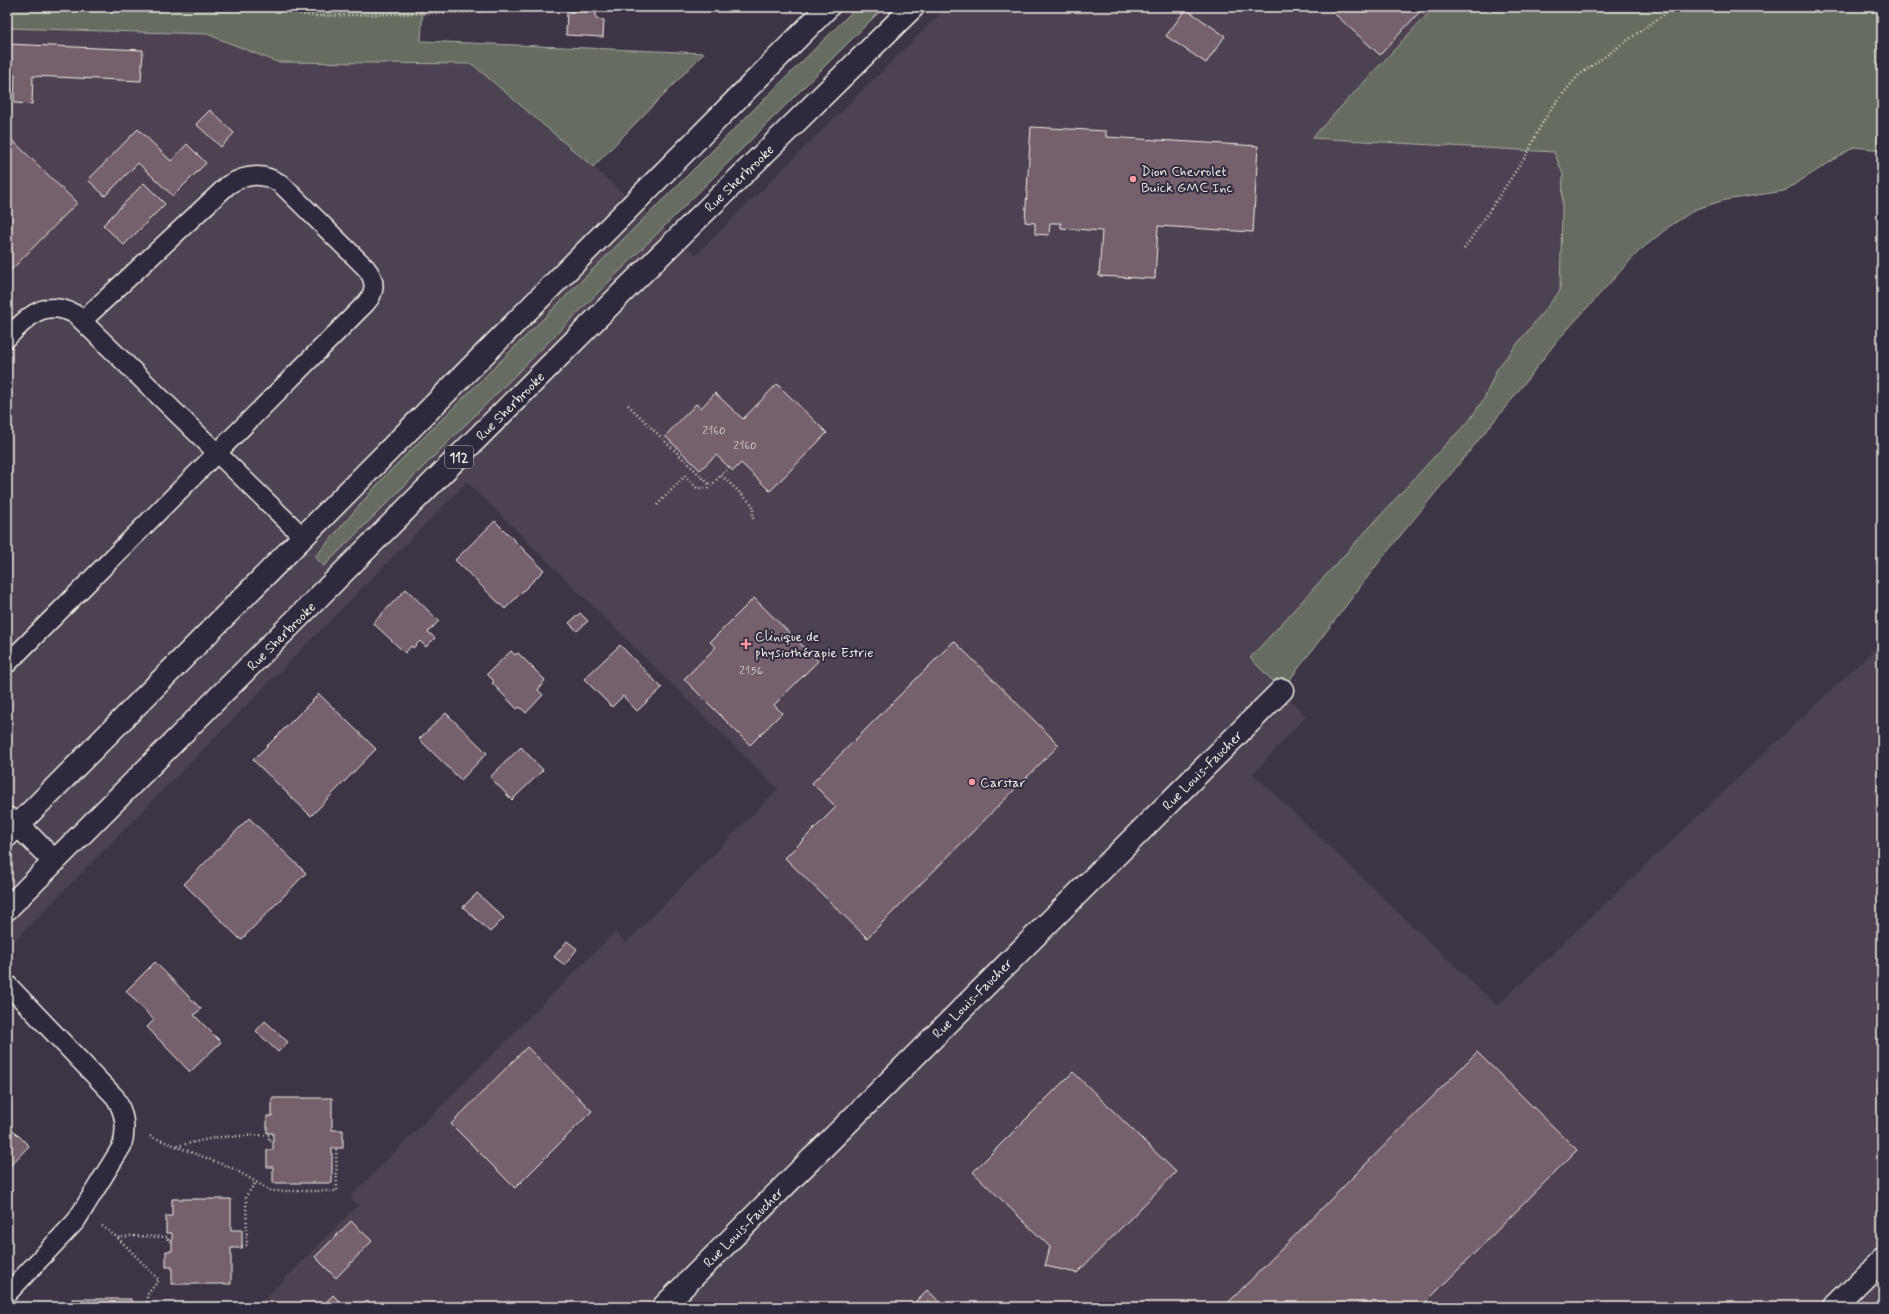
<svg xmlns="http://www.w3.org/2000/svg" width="1889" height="1314" font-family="Mynerve,sans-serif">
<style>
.built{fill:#4e4251}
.green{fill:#666c5f;stroke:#adaea4}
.building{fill:#75616c;stroke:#f4f1e8}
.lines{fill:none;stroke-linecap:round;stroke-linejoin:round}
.service-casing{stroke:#f4f1e8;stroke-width:21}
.minor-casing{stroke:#f4f1e8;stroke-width:25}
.primary-casing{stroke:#f4f1e8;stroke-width:25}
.path{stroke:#f4f1e8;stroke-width:2.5;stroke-dasharray:1 3;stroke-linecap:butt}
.service{stroke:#2f2a3d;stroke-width:18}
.minor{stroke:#2f2a3d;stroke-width:22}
.primary{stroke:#2f2a3d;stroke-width:22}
.poi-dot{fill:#ff9aa2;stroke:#2f2a3d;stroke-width:1.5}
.labels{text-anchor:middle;stroke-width:4;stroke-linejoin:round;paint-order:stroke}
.number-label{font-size:12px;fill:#d4cdc9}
.shield{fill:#2f2a3d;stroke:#b9b5b5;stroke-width:1}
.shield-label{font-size:13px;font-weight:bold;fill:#f4f1e8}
.poi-label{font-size:14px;fill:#f4f1e8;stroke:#2f2a3d;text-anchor:start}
.street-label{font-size:14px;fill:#f4f1e8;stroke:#2f2a3d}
</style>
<rect width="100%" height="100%" fill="#3d3546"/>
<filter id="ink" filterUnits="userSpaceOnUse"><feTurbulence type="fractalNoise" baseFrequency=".025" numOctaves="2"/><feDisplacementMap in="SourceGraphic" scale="8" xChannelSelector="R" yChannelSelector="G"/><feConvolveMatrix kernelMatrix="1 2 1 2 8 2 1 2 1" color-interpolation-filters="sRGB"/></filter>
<g filter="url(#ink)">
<!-- built -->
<path class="built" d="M947 7H1434L1312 138 1554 152 1563 173 1560 291 1497 369 1485 397 1469 421 1445 445 1250 658 1306 716 1253 774 1497 1006 1882 642V1307H257L358 1205 350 1197 615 932 626 943 778 789 467 482 7 948V28L207 34 277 62 472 64 696 255Z"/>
<!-- green -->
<path class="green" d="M7 7H423L421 41 704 53 593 167 472 64 277 62 207 34 7 28Z
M857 7H884L324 566 315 557 385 476Z
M1434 7H1882V150L1854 147 1784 191 1725 200 1696 209 1670 226 1638 252 1556 342 1513 398 1382 558 1282 690 1250 658 1445 445 1469 421 1485 397 1497 369 1560 291 1563 174 1554 152 1312 138Z"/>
<!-- building -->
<path class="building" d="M102 7H117L112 14Z
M1327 7H1424L1380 55Z
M1186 9 1225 36 1206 63 1166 36Z
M567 11 596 12V19L604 20 603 37 566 35Z
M7 44 143 50 141 81 33 76 32 104 14 103 15 75 7 74Z
M210 110 234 133 221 147 196 124Z
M1031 127 1106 131V137L1258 146 1253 232 1158 226 1155 279 1099 276 1102 231 1061 228V223H1050L1049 235 1035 234V223L1025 222Z
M138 129 171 161 187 144 206 163 173 196 138 163 105 196 88 180Z
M7 135 77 203 7 274Z
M144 183 165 204 124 245 103 225Z
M777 384 827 433 770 491 741 463 733 471 716 455 700 470 665 436 696 404 701 408 715 393 743 419Z
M495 521 544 570 505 609 455 560Z
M406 589 439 621 428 632 435 638 426 647 420 641 413 648 411 646 405 653 373 623Z
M754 598 818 661 774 705 782 713 750 745 684 679 716 647 710 642Z
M580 613 588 621 577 631 569 623Z
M954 641 1059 745 867 938 785 858 836 807 812 783Z
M620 645 662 688 637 711 623 696 612 707 584 679Z
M511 651 515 655 518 653 545 680 538 690 543 695 526 713 520 707 517 709 492 683 494 681 487 674Z
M319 694 376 749 311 816 253 760Z
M446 713 487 753 461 780 419 739Z
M521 747 543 770 512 800 490 777Z
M249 818 306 873 241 940 184 884Z
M477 893 504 918 490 932 463 907Z
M567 941 577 949 565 965 554 957Z
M155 962 201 1009 194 1015 221 1042 190 1072 147 1027 154 1020 126 991Z
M265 1021 288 1042 278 1052 256 1031Z
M527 1047 592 1111 515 1188 451 1124Z
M1477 1052 1577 1150 1421 1307H1224Z
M1073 1072 1176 1172 1077 1273 1045 1266 1050 1247 973 1172Z
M272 1098H332V1130H343V1148H332V1183H273V1167H267V1150H273V1133H267V1116H272Z
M7 1124 29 1146 7 1169Z
M172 1199H231V1230H242V1248H231V1284H172V1267H166V1251H172V1233H166V1216H172Z
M351 1221 372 1241 336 1278 315 1257Z
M927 1290 945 1307H910Z
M333 1295 345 1307H321Z
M72 1299H131V1307H72Z"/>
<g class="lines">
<!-- service casing -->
<g class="service-casing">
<path id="service" d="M7 338C28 317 43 298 75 314L302 536
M7 664 366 303C376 292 376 280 366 268L281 184C263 172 246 174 228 185L82 321
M7 984 115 1097C125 1113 127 1128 122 1146L76 1221 7 1294"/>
</g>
<!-- minor casing -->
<g class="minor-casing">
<path id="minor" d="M7 818 18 825 54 861
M663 1307 1282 690
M1835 1307 1882 1260"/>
</g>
<!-- primary casing -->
<g class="primary-casing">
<path id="primary" d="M7 836 828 7
M7 909 630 285 913 7"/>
</g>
<!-- path -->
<path class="path" d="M281 7C293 14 305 15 318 16L470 12 536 7
M599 7 619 11
M1464 249 1529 151C1540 121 1559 98 1579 75L1674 7
M628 405 711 486
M729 467 721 475 753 505V521
M657 505 685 476 697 488H709L721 475
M150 1136 234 1169 271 1191H337L336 1148
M177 1146 218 1137 269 1135V1141H273
M102 1226 118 1238 129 1236 168 1237V1241H172
M118 1238 159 1280 147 1295V1307
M242 1246 247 1245 246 1196 256 1182"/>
<!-- service -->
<use href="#service" class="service"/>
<!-- minor -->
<use href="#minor" class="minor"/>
<!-- primary -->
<use href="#primary" class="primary"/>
</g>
</g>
<!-- markers -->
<g class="poi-dot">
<circle cx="1133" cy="179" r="4"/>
<path d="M744 638h4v4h4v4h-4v4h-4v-4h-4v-4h4z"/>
<circle cx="972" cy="782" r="4"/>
</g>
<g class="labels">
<!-- number labels -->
<g class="number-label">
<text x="714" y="434">2160</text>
<text x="745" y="449">2160</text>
<text x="751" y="674">2156</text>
</g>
<!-- shield labels -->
<rect class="shield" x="445" y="446" width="28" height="22" rx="3"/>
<g class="shield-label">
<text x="459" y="462">112</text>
</g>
<!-- poi labels -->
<g class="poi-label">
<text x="1141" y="176">Dion Chevrolet<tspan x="1141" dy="16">Buick GMC Inc</tspan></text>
<text x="755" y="641">Clinique de<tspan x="755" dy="16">physiothérapie Estrie</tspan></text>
<text x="980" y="787">Carstar</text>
</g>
<!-- street labels -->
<g class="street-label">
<text transform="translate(739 178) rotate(-44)" y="5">Rue Sherbrooke</text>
<text transform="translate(510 406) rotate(-45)" y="5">Rue Sherbrooke</text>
<text transform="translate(281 636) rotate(-45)" y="5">Rue Sherbrooke</text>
<text transform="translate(1202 770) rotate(-45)" y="5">Rue Louis-Faucher</text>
<text transform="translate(972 998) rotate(-45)" y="5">Rue Louis-Faucher</text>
<text transform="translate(743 1227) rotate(-45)" y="5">Rue Louis-Faucher</text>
</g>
</g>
<!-- margin -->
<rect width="1889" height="1314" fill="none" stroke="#2f2a3d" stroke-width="24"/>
<rect x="12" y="12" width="1865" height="1290" fill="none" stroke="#f4f1e8" stroke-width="1.5" filter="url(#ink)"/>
</svg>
